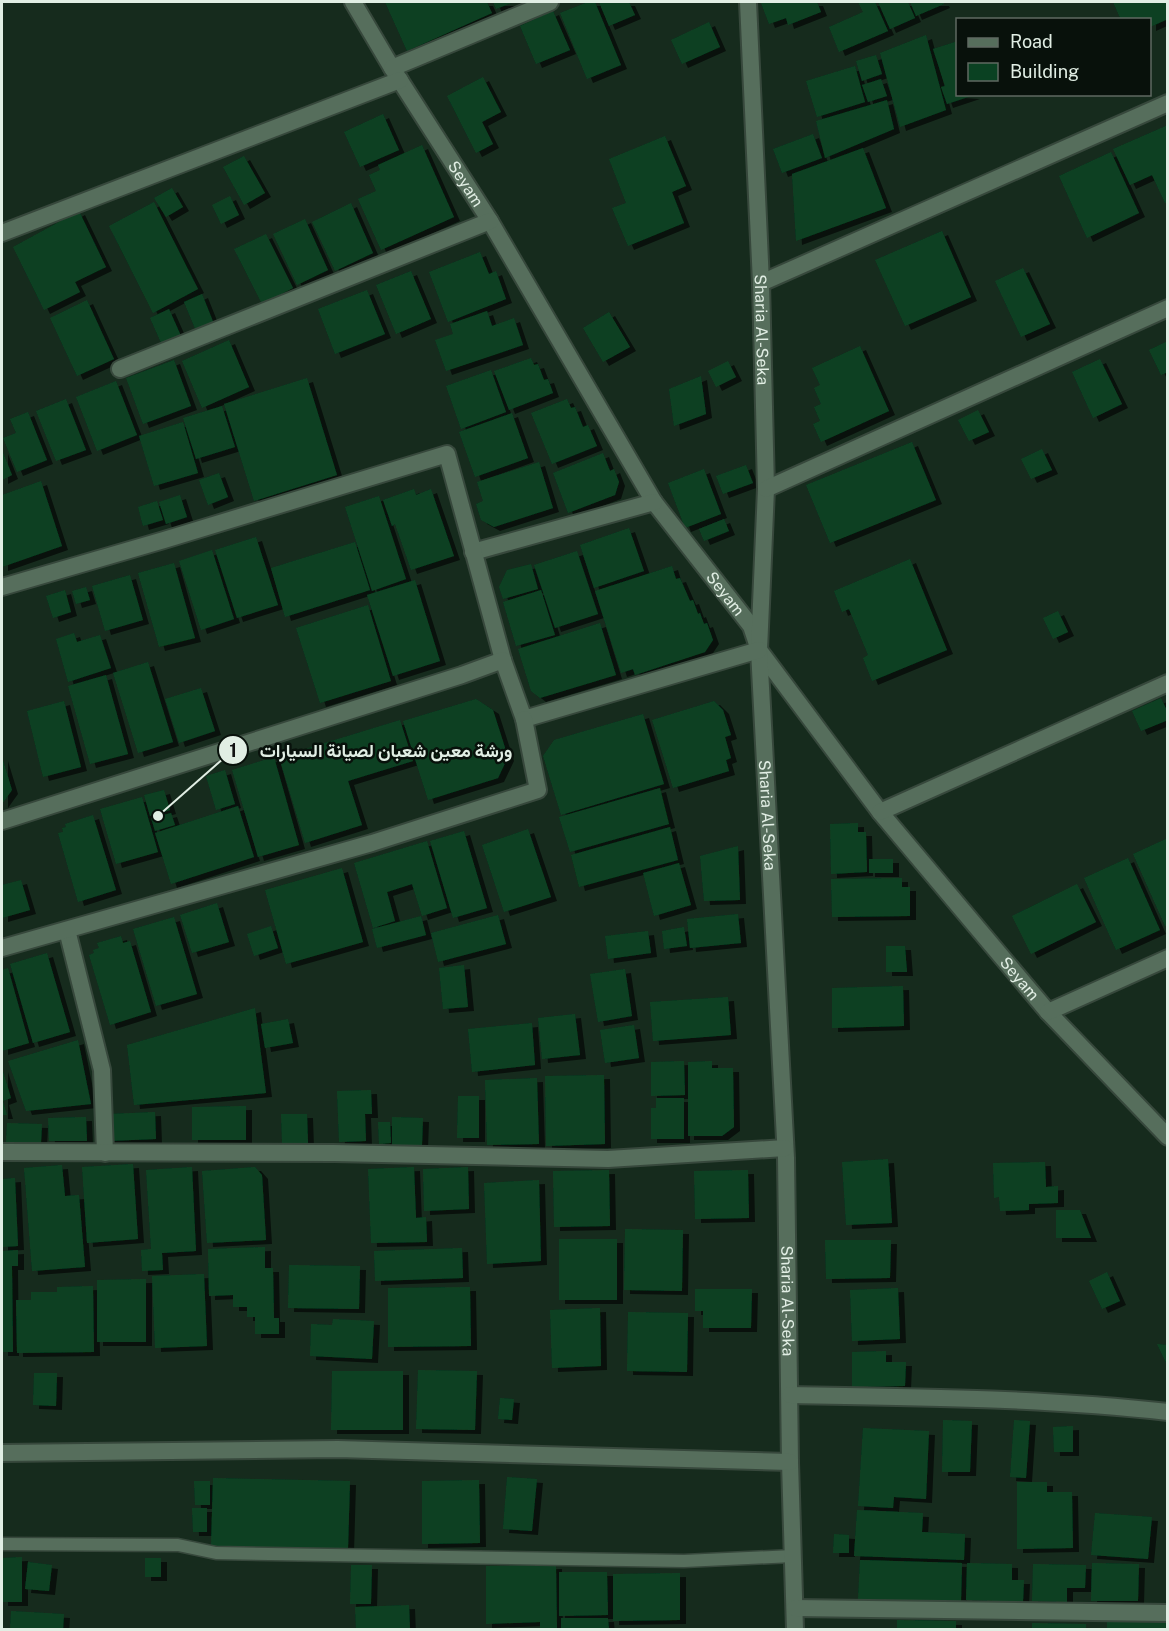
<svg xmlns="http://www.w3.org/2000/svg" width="1169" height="1631" font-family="'Public Sans',Vazirmatn,sans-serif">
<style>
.building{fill:#0a4122;filter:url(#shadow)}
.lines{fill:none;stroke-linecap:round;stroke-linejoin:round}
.service-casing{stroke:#37483c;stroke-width:15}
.minor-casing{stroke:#37483c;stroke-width:20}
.service{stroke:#566e5c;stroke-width:12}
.minor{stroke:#566e5c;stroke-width:16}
.labels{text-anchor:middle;stroke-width:5;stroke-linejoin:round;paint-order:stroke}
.street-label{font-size:16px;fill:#e1eee4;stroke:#08110b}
.leader{fill:none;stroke:#e1eee4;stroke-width:2}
.callout-dot{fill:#e1eee4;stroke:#08110b;stroke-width:2}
.mark-label{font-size:18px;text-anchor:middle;font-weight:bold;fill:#111}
.callout-label{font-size:18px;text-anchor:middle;font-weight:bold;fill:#e1eee4;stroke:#08110b;stroke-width:5;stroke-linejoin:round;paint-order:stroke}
</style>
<defs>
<filter id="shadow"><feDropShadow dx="6" dy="4" stdDeviation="0" flood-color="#0009"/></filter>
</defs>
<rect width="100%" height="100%" fill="#162b1d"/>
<!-- building -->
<path class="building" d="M385 2H487L492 13 407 51Z
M493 2H514L496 9Z
M588 2H595L621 65 587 79 560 13Z
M599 2H629L635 15 609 26Z
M764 2H817L821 12 788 25 786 18 769 24 761 3Z
M858 2H875L888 31 839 52 829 27 863 12Z
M878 2H908L915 18 890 29Z
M910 2H943L944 4 916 16Z
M1113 2H1168V19L1150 27V20H1121Z
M553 11 570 50 536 64 520 26Z
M709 22 720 47 682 64 671 40Z
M926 35 946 110 900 127 880 53Z
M958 41V94L974 95 947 104 941 87 945 86 933 49Z
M876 55 882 74 862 81 856 61Z
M855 66 865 102 817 117 806 81Z
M483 77 501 112 482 122 493 144 476 153 447 96Z
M881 79 887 96 868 102 862 85Z
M887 100 894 129 825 158 816 121Z
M383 114 399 150 360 167 344 132Z
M1168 125V202L1165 203 1152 175 1130 185 1113 149Z
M813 134 822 158 782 173 773 149Z
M665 136 686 186 672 192 684 223 628 246 612 208 626 203 609 159Z
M422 145 454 217 381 250 358 199 376 191 369 175 380 170 378 165Z
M863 148 886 208 796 241 792 174Z
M1111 152 1139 213 1087 238 1059 176Z
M244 156 265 193 244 205 223 167Z
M172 188 183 207 166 217 154 198Z
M230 196 239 215 221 224 212 205Z
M154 202 198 289 153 313 109 226Z
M351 203 373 253 335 271 312 222Z
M79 211 106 267 75 282 80 292 44 310 13 247Z
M305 219 328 270 297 285 273 234Z
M942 231 971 297 905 326 875 260Z
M266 234 293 288 262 304 234 249Z
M480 252 489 274 496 271 506 299 448 322 429 272Z
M1023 268 1050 324 1021 337 995 281Z
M411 271 431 319 396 334 376 285Z
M367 290 385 334 335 354 318 309Z
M202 294 214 324 196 331 184 302Z
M87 300 114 359 77 376 50 318Z
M169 309 181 336 162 345 150 318Z
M487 311 492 326 514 318 523 345 446 371 435 340 453 334 450 324Z
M609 312 630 347 603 362 583 328Z
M229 340 249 387 202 408 182 361Z
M1168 341V372L1161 375 1149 350Z
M860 346 889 411 821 442 813 424 820 421 814 407 821 404 814 388 820 385 812 368Z
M531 358 534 365 538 364 544 380 548 379 553 393 509 410 494 371Z
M1100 359 1122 404 1093 418 1072 372Z
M174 360 191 406 143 424 126 378Z
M728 361 736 377 716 387 708 371Z
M491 370 506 412 461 429 446 386Z
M701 376 706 414 674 426 669 389Z
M307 378 337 475 254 501 224 404Z
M116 381 137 435 97 451 76 397Z
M66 399 86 450 56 461 36 411Z
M567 399 571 408 575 407 583 427 588 425 597 446 552 464 531 413Z
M222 406 235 447 196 459 183 418Z
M978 410 989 432 969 441 958 420Z
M28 412 47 460 17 472 3 438 16 433 10 419Z
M512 413 528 458 475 477 459 432Z
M183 422 198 473 154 486 139 436Z
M912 442 936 500 830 543 806 485Z
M1042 449 1052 470 1031 479 1021 459Z
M2 450 12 475 2 480Z
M603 453 610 471 614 469 619 482 615 495 568 513 553 473Z
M539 462 553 508 494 527 481 520 476 504 483 501 477 482Z
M746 465 753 483 723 494 716 476Z
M704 469 721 514 685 528 668 483Z
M219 473 228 497 208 505 199 480Z
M41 481 62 546 2 567V495Z
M414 489 416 495 431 489 454 556 411 570 395 524 392 526 383 500Z
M180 495 187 517 166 524 159 502Z
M379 496 406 579 372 591 345 507Z
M157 501 163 520 143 526 138 507Z
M724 519 729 531 704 541 699 529Z
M629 528 644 571 594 588 580 545Z
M256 537 278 605 237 618 215 550Z
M355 542 370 590 285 617 271 568Z
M212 550 234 619 201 630 179 561Z
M577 551 598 614 555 628 534 565Z
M910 559 947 650 872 681 863 658 868 655 849 609 842 612 834 591Z
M174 563 195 638 159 647 138 573Z
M531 564 538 589 503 599 499 587 507 570Z
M672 566 676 579 680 578 690 601 693 600 698 614 700 613 704 624 707 623 713 640 705 652 635 675 633 669 621 673 595 591Z
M130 575 143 620 105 631 92 586Z
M415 580 440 661 393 676 367 595Z
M86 587 90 600 76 604 72 591Z
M65 590 71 612 53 618 46 596Z
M541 590 555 635 516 646 503 602Z
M368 605 391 681 320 703 296 628Z
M1058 611 1068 632 1053 639 1043 618Z
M600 623 616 675 540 698 531 691 518 649Z
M74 633 77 642 100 635 111 668 68 682 56 639Z
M148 662 173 742 138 753 113 673Z
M106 675 128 754 90 764 68 686Z
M201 688 215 731 179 743 165 699Z
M1161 698 1168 713V720L1141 731 1132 711Z
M476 699 493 710 508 757 498 778 428 800 403 721Z
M64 701 81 767 43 777 27 711Z
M714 701 723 710 731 735 725 737 731 758 726 760 729 771 673 788 652 720Z
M643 714 664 784 561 815 543 756 554 740Z
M400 720 413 761 348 781 362 825 305 843 279 757Z
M2 757 12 790 2 804Z
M274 757 299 845 258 857 232 770Z
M225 770 235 804 216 810 206 776Z
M660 788 669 824 570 852 559 817Z
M164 790 170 810 150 816 144 795Z
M142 797 158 852 116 864 100 809Z
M238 806 254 857 171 884 155 833Z
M171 813 175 825 155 831 151 818Z
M93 815 116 890 78 902 58 833 63 832 62 828 66 827 65 824Z
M858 823V832H866L867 872 831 874 830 824Z
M670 827 678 860 579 887 571 855Z
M528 829 551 897 504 912 482 845Z
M464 831 487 908 453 918 430 841Z
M1168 838V925L1165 926 1133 854Z
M427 841 447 908 422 916 412 884 387 892 395 921 373 928 354 863Z
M738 846 740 900 704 901 700 856Z
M1128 858 1160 930 1116 950 1084 878Z
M869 859H893V873H869Z
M679 863 691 905 654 916 643 873Z
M342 868 363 942 286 964 265 890Z
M902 878V887H910V916L832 917 831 879Z
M21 880 30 910 2 918V885Z
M1077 884 1096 922 1031 954 1012 916Z
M217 903 229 942 192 953 180 915Z
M738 914 741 943 690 948 687 919Z
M498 915 506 944 438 962 431 933Z
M421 916 426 935 377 948 372 929Z
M174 917 197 994 156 1006 133 929Z
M271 926 278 948 254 956 247 934Z
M684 927 687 946 664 949 662 931Z
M648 931 651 953 608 959 605 936Z
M121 936 123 943 130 941 151 1012 110 1025 89 955 94 953 93 950 99 948 97 943Z
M886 946H905L907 972H886Z
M47 953 70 1032 33 1043 10 964Z
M464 965 468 1007 443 1009 439 968Z
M8 968 29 1043 2 1051V970Z
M625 969 632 1016 598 1022 590 974Z
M903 986 904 1026 832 1028V988Z
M728 997 731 1035 653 1041 650 1002Z
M255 1008 266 1093 134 1105 127 1045Z
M575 1014 580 1055 542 1059 538 1018Z
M288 1019 293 1043 265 1048 261 1024Z
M532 1023 535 1065 472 1072 468 1029Z
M634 1025 639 1058 605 1063 600 1030Z
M78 1040 91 1104 26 1111 8 1061Z
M684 1061 685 1095 651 1096V1062Z
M712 1061V1068H733L734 1127 722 1136H688V1062Z
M2 1068 11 1098 3 1101 7 1115H2Z
M604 1075 605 1144 546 1146 545 1076Z
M537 1078 539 1144 487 1145 485 1080Z
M371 1090 372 1114H365L366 1141 339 1142 337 1091Z
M458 1096H479V1138H457Z
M656 1098H684V1139H651V1108H656Z
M246 1106V1140H192V1107Z
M155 1112 156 1139 108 1141V1114Z
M281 1114H307L308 1143H282Z
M86 1117 87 1141H49L48 1118Z
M392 1117 423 1118 422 1145H392Z
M378 1122H390L391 1143 379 1144Z
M7 1123 42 1124 41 1143 6 1142Z
M888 1159 892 1223 846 1225 842 1162Z
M1045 1162 1046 1187 1058 1186V1203L1029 1204V1210L1000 1211 999 1197 994 1198 993 1163Z
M133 1164 138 1239 87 1243 82 1167Z
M62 1165 65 1196 79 1195 85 1267 32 1271 24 1168Z
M192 1167 196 1251 162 1253 163 1270 142 1271 141 1250 151 1249 146 1170Z
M255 1167 262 1175 266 1240 207 1243 202 1171Z
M414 1167 416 1218 426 1217 427 1242 371 1243 368 1169Z
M468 1167 469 1209 424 1211 423 1169Z
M609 1170 610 1226 554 1227 553 1171Z
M748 1170 749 1218 695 1219 694 1171Z
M15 1178 18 1246 2 1247V1179Z
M539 1180 541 1261 487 1264 484 1183Z
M1056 1210H1080L1091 1238H1056Z
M625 1229 683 1230 682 1291 624 1290Z
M559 1239H617V1300H559Z
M825 1240H891L890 1278 826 1279Z
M265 1247V1268H273L274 1318H279V1334H255V1317H247V1307H233V1295L209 1296 208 1249Z
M462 1248 463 1278 375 1281 374 1251Z
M18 1250V1266H12L13 1352H2V1251Z
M289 1265 360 1266 359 1309 288 1308Z
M1107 1272 1120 1301 1102 1309 1089 1281Z
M204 1274 207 1346 155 1348 152 1276Z
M146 1279V1342H97V1280Z
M93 1286 94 1352 17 1353 16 1300H31V1292H57V1287Z
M470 1287 471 1346 388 1347V1288Z
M898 1288 900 1339 852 1341 850 1290Z
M695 1289H752L751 1328H703V1311H695Z
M600 1308 601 1366 552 1368 550 1310Z
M628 1312 688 1313 687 1372 627 1371Z
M333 1319 374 1321 372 1359 310 1356 311 1324 332 1325Z
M1157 1344 1168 1345V1367Z
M886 1351V1362H906L905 1386 852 1387V1352Z
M418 1370 477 1371 475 1430 416 1429Z
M332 1371H403V1430H331Z
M34 1373H57L56 1406 33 1405Z
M500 1398 514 1399 512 1420 498 1419Z
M943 1420 972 1421 970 1472H942Z
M1014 1420 1030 1421 1026 1478 1010 1477Z
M1073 1426V1452H1054L1053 1427Z
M863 1428 929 1431 926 1499 894 1497 893 1508 858 1506Z
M507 1477 537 1479 532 1531 503 1529Z
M213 1478 350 1481 348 1549 211 1546Z
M479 1480 480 1543 422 1544V1481Z
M194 1481H210V1505H195Z
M1017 1482H1047V1492H1072L1073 1548 1017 1549Z
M192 1508H207V1532H193Z
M857 1510 923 1513 922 1532 965 1534 964 1560 854 1556Z
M1095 1513 1152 1517 1148 1559 1091 1555Z
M834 1534 849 1535V1553H833Z
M22 1557V1602H2V1558Z
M145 1558H161V1577H145Z
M860 1560 962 1563 961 1602 858 1599Z
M28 1562 52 1565 49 1591 25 1589Z
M967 1563 1012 1564V1580H1024L1023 1602 966 1600Z
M1092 1563 1139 1564 1138 1601H1091Z
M1033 1564 1086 1565 1085 1588H1067V1602L1032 1601Z
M351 1565H372L371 1604H350Z
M556 1565 557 1630H540V1622L486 1624V1566Z
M559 1572H607L608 1615 559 1616Z
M680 1573V1620L613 1621V1574Z
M409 1605 410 1630H356L355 1607Z
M11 1611 64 1614 63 1630H10Z
M561 1618H608L609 1630H561Z
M897 1620 956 1621V1630H897Z
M1107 1621 1168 1623V1630H1107Z
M1032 1623 1086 1624V1630H1032Z"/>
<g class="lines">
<!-- service casing -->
<g class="service-casing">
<path id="service" d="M2 1544 178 1545 216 1553 684 1561 793 1556"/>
</g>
<!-- minor casing -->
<g class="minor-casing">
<g id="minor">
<path id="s1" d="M353 2 392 68 490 221 654 502 751 626 759 650 880 812 1048 1012 1168 1137"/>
<path id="s2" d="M748 2 761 283 766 489 759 650 786 1158 790 1462 795 1630"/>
<path d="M392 68 550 2"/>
<path d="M2 233 400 80"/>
<path d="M761 283 1168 103"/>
<path d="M120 369 490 221"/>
<path d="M766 489 1168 308"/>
<path d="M473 552 654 502"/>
<path d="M2 587 164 540 447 454 503 660"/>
<path d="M880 812 1168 683"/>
<path d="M2 821 462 675 503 660 524 719 759 650"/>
<path d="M67 930 102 1070 105 1153"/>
<path d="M2 948 372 843 538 790 524 719"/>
<path d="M1048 1012 1168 958"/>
<path d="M2 1152 334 1153 608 1159 785 1148"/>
<path d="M790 1395C916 1397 1042 1398 1168 1412"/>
<path d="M2 1453 338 1449 790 1462"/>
<path d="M795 1608 1168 1613"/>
</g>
</g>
<!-- service -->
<use href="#service" class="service"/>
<!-- minor -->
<use href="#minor" class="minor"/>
</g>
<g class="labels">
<!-- street labels -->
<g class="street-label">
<text dy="6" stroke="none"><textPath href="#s1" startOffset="214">Seyam</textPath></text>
<text dy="6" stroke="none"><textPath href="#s2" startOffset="328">Sharia Al-Seka</textPath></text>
<text dy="6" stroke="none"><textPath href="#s1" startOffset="700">Seyam</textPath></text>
<text dy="6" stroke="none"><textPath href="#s2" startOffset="814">Sharia Al-Seka</textPath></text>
<text dy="6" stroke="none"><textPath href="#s1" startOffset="1186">Seyam</textPath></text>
<text dy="6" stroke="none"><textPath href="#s2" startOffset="1300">Sharia Al-Seka</textPath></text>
</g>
</g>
<!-- callouts -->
<path class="leader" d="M158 816L233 750"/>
<g class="callout-dot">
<circle cx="158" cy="816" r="6"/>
<circle cx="233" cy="750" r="15"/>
</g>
<g class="mark-label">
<text x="233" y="757">1</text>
</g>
<g class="callout-label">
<text x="386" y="757">ورشة معين شعبان لصيانة السيارات</text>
</g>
<!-- border -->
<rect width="1169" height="1631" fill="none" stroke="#e1eee4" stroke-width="6"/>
<!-- legend -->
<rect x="956" y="18" width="195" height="78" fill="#08110b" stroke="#5f6962" stroke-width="1.5"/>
<rect x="968" y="38" width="30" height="9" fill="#566e5c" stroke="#5f6962" stroke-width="1.5"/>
<text x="1010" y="48" font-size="18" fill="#e1eee4">Road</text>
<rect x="968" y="63" width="30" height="18" fill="#0a4122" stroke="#5f6962" stroke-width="1.5"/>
<text x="1010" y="78" font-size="18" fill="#e1eee4">Building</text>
</svg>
